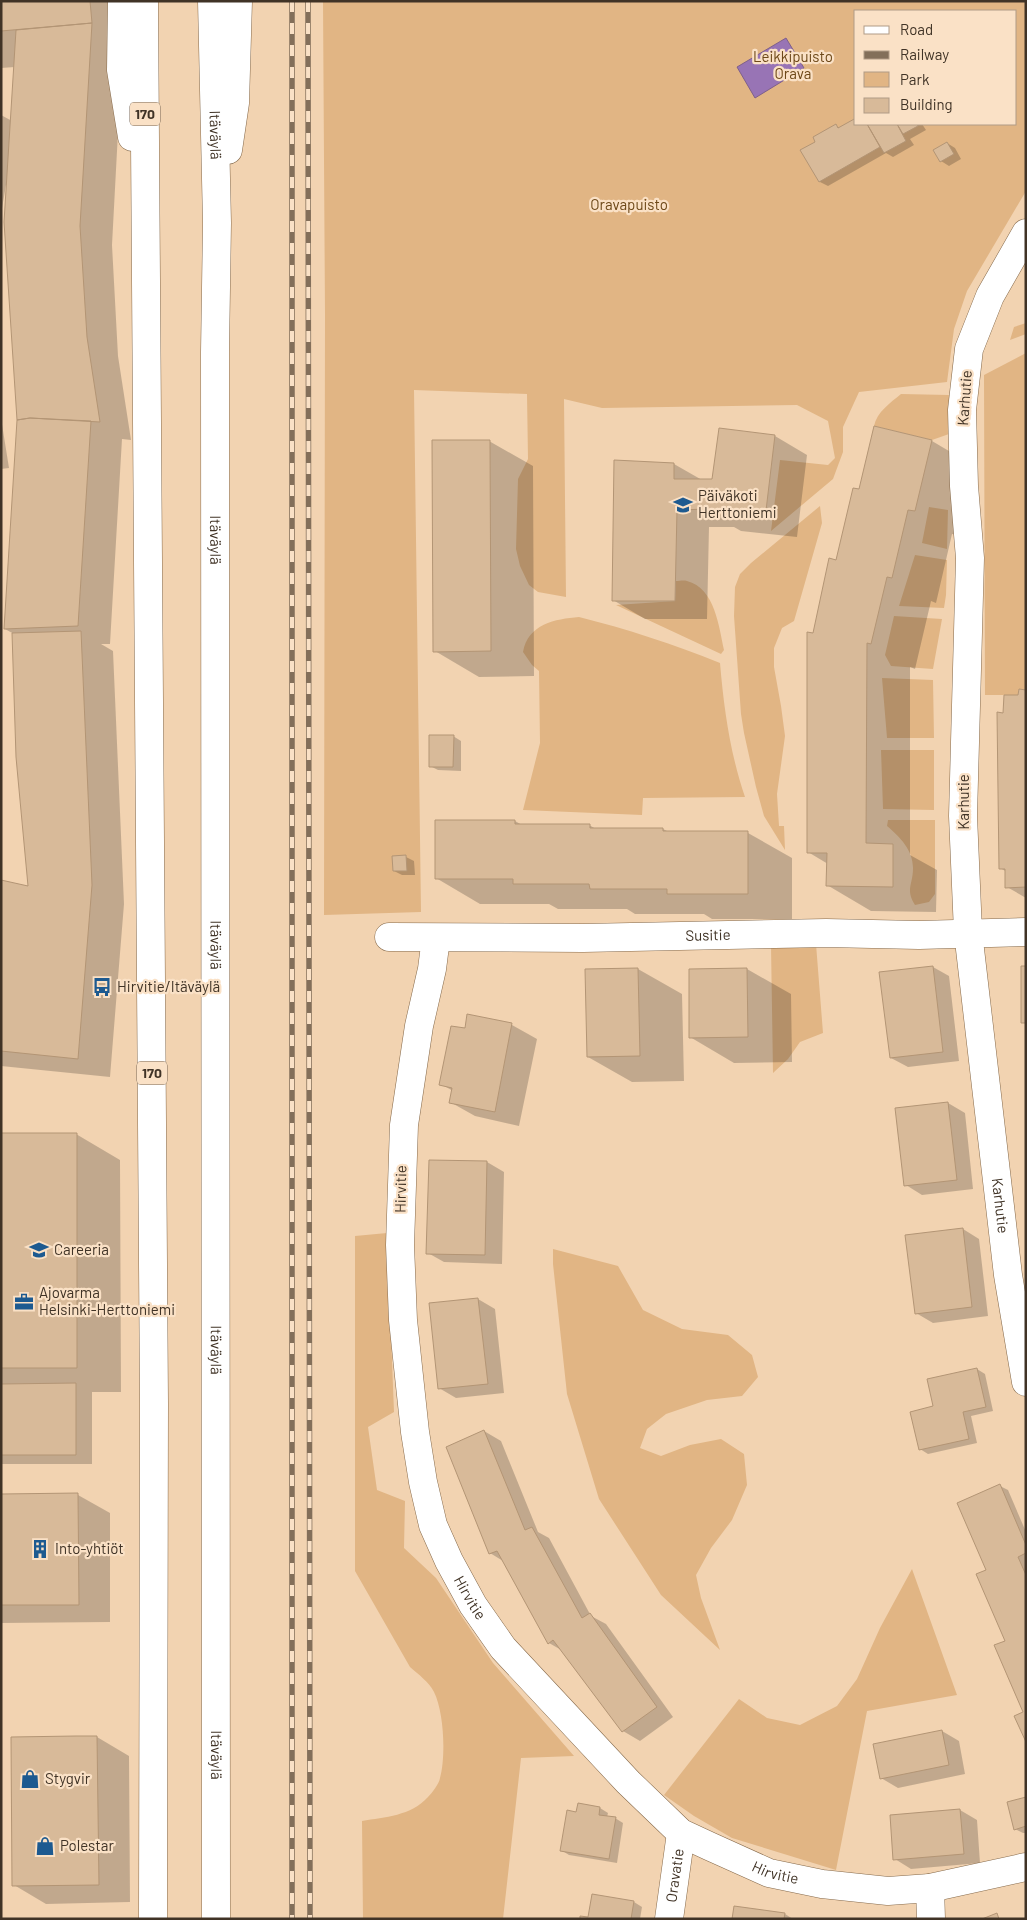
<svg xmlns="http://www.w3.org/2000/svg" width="1027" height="1920" font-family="Barlow,sans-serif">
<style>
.green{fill:#e1b584;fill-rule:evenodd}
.water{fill:#9874b5;stroke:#7e608a}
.shadow{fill:#0003}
.building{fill:#d8ba99;stroke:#b39575}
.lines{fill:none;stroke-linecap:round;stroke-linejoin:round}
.minor-casing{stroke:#866a4b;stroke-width:29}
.trunk-casing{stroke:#866a4b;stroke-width:29}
.minor{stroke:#fff;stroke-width:28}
.trunk{stroke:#fff;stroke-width:28}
.rail-casing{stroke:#836f5a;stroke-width:5.5}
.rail{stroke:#fae1c6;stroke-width:4;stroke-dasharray:11;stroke-linecap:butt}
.labels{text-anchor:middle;stroke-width:4.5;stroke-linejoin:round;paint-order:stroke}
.shield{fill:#fae1c6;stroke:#786756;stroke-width:1}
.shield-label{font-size:14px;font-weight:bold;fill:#403326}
.park-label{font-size:15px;fill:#6d4818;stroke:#fae1c6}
.street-label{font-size:15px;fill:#403326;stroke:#fae1c6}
.poi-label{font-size:15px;fill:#403326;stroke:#fae1c6;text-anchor:start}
</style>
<rect width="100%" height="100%" fill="#f2d3b1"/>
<!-- green -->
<path class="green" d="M323 1H1026V191L967 291 954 329 947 382 859 392 843 427V452L833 479 771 531 780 460 828 465 835 458 828 421 797 405 602 408 564 399 566 597 538 592 529 585 520 566 516 549 518 479 528 459 527 394 414 390 421 912 324 915 325 315ZM856 11H1016V124H856Z
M1026 323V334L1010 340 1014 327Z
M1026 353V690L1019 689 1018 695H985L984 375Z
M901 394 949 395V434L932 440 874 426C877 412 890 403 901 394Z
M820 506 822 523 794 621 782 628 774 648V667L781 706 785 736 777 794 779 826H784L785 850 764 816 756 787 744 733 741 714 734 616 735 587 740 574 751 563Z
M929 507 948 510 947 549 922 543Z
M915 555 947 560 946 595 944 608 899 606Z
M676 581C679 581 684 580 687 581 715 588 719 627 724 650L721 654 616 605 675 601Z
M894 616 942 619 933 669 891 666 885 655Z
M579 617C627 629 673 644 720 663 724 709 730 753 745 797L643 798 642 815 523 810 540 743 539 671 532 665 523 652C528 624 555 619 579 617Z
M882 678 933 680 934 738H887Z
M881 750H934V810L883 809Z
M888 820H935V894L929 902 915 905C905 889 913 885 913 868 913 850 900 837 887 826Z
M816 944 823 1033 800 1042 788 1059 773 1073 771 945Z
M387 1233 394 1412 368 1427 377 1490 405 1501 404 1548 436 1578 493 1663 574 1756 521 1758 503 1919H363L362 1821C385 1817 411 1816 428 1797 432 1793 439 1784 440 1778 446 1756 444 1712 434 1692 429 1682 418 1674 410 1667L355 1571V1236Z
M553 1249 618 1266 643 1310 682 1329 728 1335 752 1355 758 1377 742 1396 707 1400 666 1414 647 1429 640 1448 661 1456 690 1445 721 1439 744 1454 747 1485 732 1520 711 1548 696 1575 701 1598 720 1650 661 1595 599 1499 567 1394 553 1264Z
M912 1569 957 1695 867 1711 836 1870 732 1838 694 1816 664 1795 739 1699 767 1718 800 1725 837 1706 857 1679 880 1628Z"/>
<!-- water -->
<path class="water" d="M786 38 804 68 755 98 737 67Z"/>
<!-- shadow -->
<path class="shadow" d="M1 1H142L122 57 112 245 118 356 131 440 122 439 110 644H101L113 651 124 904 110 1077 1 1066V881L29 887 14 634 5 629 18 420 8 185H6L1 214V115L12 121 15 67 1 68Z
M856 124H922L926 130 910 139 914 145 893 157 886 153 828 186 820 182 802 151 817 142 836 126 840 128Z
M947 143 955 148 961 159 949 166 941 161Z
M1 418 9 468 1 469Z
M775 436 807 455 797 537 741 531 734 527H709L707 619H645L613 600 615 461 674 464 702 480H713Z
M489 441 533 466 534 676 479 677 435 651Z
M932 441 976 467 959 535 952 534 936 603 931 601 915 669 910 667V855L937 870 936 912 871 911 827 885 828 864 808 852 814 634 860 491Z
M1026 691V898L1007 887V872L1000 868 1020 697Z
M453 736 461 741V771L438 770 430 766Z
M515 821 522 825H589L596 829H663L669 832 748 833 792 858V919H712L704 914H635L627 909H558L549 904H480L436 878Z
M406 857 414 861 415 875H402L394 871Z
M933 967 949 976 959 1061 908 1067 891 1058Z
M638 969 682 994 684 1081 632 1082 588 1057 586 970Z
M747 969 791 994 792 1062 734 1063 690 1037Z
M468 1016 512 1025 537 1039 519 1126 475 1116 450 1102 453 1091 441 1084 466 1030Z
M948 1103 965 1113 973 1189 922 1195 906 1185Z
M1 1134H76L120 1160 121 1392H92V1464H1V1385H3L1 1384Z
M430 1161 487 1162 504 1172 502 1264 444 1262 428 1253Z
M963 1229 979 1239 988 1316 933 1323 916 1313Z
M478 1299 495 1309 504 1393 456 1398 439 1388 430 1304Z
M977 1369 985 1374 993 1411 971 1416 977 1443 928 1454 920 1449 934 1407Z
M484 1431 501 1441 538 1532 549 1538 591 1616 606 1624 673 1717 640 1741 623 1731 563 1651 549 1643 503 1561 490 1553Z
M1000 1486 1008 1490 1026 1532V1739L1025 1713 988 1571Z
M1 1495H78L110 1513V1622L1 1623Z
M942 1731 959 1741 965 1774 898 1788 881 1778Z
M97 1737 129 1756 130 1902 46 1904 14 1885Z
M1026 1798V1833H1023L1015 1829Z
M579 1805 600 1808 608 1813 607 1817 615 1818 623 1823 617 1863 569 1855 561 1850 577 1813Z
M960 1810 977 1820 980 1863 911 1869 895 1859Z
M634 1902 642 1907 640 1919H581H589Z
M785 1914 793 1919H734Z"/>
<!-- building -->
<path class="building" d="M1 1H90L92 23 1 31Z
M92 23 80 226 87 337 100 422 30 418 17 420 4 222 16 30Z
M856 118V124H867L880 147 819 182 800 150 815 142 813 137 836 124 838 128Z
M867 124H897L906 141 884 153Z
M897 124H917L918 126 903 134Z
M947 142 954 154 940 162 933 150Z
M30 418 91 421 78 626 4 629 17 420Z
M874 426 932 440 915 511 908 510 892 578 887 577 871 644 867 643 866 843 893 844V887L826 886 827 853H807V632L813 633 829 558 836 560 853 488 859 489Z
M719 428 775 435 765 519 708 514V509L677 510 675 601H612L614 460 674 463V479H712Z
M432 440H490L491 651 433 652Z
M81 631 92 885 78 1059 1 1051V880L28 886 16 757 12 633Z
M1019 689 1026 690V887L1005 888V869H999L997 712 1003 713 1004 695H1018Z
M429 735H454L453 767H429Z
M435 820H515V824H590V828H663V831H748V894H667V889H590L589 884H513V879H435Z
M406 855 407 871H393L392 856Z
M933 966 943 1052 890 1058 879 972Z
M1021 966H1026V1023H1021Z
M638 968 640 1056 587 1057 585 969Z
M747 968 748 1037 689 1038V969Z
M467 1014 512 1023 495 1112 449 1103 452 1088 439 1085 451 1026 465 1028Z
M948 1102 957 1180 904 1186 895 1108Z
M1 1133H77V1368H1Z
M429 1160 487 1161 485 1255 426 1254Z
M963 1228 972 1307 915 1314 905 1235Z
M478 1298 488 1384 438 1389 429 1303Z
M977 1368 986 1407 963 1412 969 1439 919 1450 910 1412 933 1406 927 1379Z
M76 1383V1455H1V1384Z
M484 1430 525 1530 532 1527 582 1618 590 1613 657 1707 622 1732 553 1640 548 1644 497 1551 489 1554 446 1447Z
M1000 1484 1026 1545V1553L1018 1557 1026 1575V1742L1014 1716 1023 1712 994 1645 1005 1641 976 1574 986 1570 957 1503Z
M78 1493 79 1605H1V1494Z
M942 1730 949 1765 880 1779 873 1744Z
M76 1736H97L99 1885 12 1886 11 1737Z
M1026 1797V1826L1014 1830 1007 1802Z
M578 1803 600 1807 599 1815 616 1817 609 1859 560 1851 567 1810 576 1812Z
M960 1809 964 1854 893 1860 890 1815Z
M592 1894 634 1901 631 1919H580V1916L588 1917Z
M734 1906 785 1913 784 1919H732Z
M997 1913 999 1919H982Z"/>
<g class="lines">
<!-- minor casing -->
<g class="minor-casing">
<g id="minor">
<path id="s1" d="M1026 233 990 296 969 349 962 410 964 486 970 558 963 816 968 932 1008 1275 1026 1382"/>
<path id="s2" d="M389 937 583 938 826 933 919 935 1026 932"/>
<path id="s3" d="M436 938 432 969 419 1026 404 1125 400 1245 403 1320 415 1432 423 1482 433 1525 449 1561 473 1605 503 1648 628 1782 681 1833 709 1846 769 1873 822 1884 888 1891 930 1888 1026 1867"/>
<path d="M930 1888 931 1919"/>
<path id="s4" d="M669 1919 681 1833"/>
</g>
</g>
<!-- trunk casing -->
<g class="trunk-casing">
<g id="trunk">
<path d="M122 1 121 70 132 137"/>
<path d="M144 1 154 1403 153 1919"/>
<path id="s5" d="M212 1 217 223 215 352 216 1919"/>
<path d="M228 150 235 103 238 1"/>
</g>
</g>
<!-- minor -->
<use href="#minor" class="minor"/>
<!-- trunk -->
<use href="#trunk" class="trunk"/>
<!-- rail casing -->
<g class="rail-casing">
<path id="rail" d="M292 1V1919
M308 1 310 1919"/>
</g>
<!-- rail -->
<use href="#rail" class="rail"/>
</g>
<!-- icons -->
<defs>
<g id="school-bare" transform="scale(1.5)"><path d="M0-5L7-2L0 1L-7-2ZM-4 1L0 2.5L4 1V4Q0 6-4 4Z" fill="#1d5a90" stroke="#fae1c6" stroke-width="2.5" paint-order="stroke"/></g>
<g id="bus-bare" transform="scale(1.5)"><path d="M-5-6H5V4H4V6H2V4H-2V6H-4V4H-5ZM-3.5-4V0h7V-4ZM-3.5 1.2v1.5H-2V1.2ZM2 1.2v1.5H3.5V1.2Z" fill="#1d5a90" stroke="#fae1c6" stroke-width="2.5" paint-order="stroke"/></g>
<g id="office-bare" transform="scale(1.5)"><path d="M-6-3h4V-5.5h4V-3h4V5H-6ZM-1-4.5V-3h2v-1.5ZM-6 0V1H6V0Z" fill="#1d5a90" stroke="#fae1c6" stroke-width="2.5" paint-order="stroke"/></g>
<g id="building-bare" transform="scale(1.5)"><path d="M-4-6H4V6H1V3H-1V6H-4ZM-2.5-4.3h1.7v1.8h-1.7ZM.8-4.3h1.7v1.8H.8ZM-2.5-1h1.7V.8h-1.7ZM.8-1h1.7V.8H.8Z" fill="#1d5a90" stroke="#fae1c6" stroke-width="2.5" paint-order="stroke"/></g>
<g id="shop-bare" transform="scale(1.5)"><path d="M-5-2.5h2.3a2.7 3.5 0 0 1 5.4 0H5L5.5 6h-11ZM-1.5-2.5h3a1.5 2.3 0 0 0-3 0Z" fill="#1d5a90" stroke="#fae1c6" stroke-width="2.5" paint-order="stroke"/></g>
</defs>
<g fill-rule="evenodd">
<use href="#school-bare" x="683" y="505"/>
<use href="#bus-bare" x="102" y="987"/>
<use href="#school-bare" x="39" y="1250"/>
<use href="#office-bare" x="24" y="1302"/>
<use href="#building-bare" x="40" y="1549"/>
<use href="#shop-bare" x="30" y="1779"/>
<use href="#shop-bare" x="45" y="1846"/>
</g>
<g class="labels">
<!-- shield labels -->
<g class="shield">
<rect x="130" y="102.5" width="30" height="23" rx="4"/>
<rect x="137" y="1061.5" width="30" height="23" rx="4"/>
</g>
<g class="shield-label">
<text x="145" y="119">170</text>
<text x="152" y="1078">170</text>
</g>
<!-- park labels -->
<g class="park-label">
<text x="793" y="62">Leikkipuisto<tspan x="793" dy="17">Orava</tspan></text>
<text x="629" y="210">Oravapuisto</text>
</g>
<!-- street labels -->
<g class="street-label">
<text dy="5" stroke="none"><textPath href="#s5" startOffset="134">Itäväylä</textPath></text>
<text transform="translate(965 398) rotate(-86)" y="5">Karhutie</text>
<text dy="5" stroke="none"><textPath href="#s5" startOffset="539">Itäväylä</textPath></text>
<text transform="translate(964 802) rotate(-90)" y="5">Karhutie</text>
<text dy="5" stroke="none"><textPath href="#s2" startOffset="319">Susitie</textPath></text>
<text dy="5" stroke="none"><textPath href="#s5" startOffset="944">Itäväylä</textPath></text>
<text transform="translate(401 1189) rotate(-89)" y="5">Hirvitie</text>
<text dy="5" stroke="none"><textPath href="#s1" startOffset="989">Karhutie</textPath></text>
<text dy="5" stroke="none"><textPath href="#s5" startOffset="1349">Itäväylä</textPath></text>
<text dy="5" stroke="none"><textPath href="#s3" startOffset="674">Hirvitie</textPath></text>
<text dy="5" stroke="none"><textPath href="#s5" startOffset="1754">Itäväylä</textPath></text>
<text dy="5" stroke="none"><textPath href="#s3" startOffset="1094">Hirvitie</textPath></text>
<text dy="5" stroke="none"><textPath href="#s4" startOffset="44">Oravatie</textPath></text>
</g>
<!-- poi labels -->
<g class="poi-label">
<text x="698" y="501">Päiväkoti<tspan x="698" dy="17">Herttoniemi</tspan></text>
<text x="117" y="992">Hirvitie/Itäväylä</text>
<text x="54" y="1255">Careeria</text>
<text x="39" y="1298">Ajovarma<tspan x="39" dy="17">Helsinki-Herttoniemi</tspan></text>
<text x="55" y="1554">Into-yhtiöt</text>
<text x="45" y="1784">Stygvir</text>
<text x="60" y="1851">Polestar</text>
</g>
</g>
<!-- border -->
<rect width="1027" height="1920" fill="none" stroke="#403326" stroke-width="5"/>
<!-- legend -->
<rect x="854" y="10" width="162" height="115" fill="#fae1c6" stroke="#b09b86"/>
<rect x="864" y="26" width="25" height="8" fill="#ffffff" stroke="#b09b86"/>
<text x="900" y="35" font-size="15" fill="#403326">Road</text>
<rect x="864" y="51" width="25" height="8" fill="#836f5a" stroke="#b09b86"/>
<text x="900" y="60" font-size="15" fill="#403326">Railway</text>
<rect x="864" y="72" width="25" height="15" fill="#e1b584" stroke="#b09b86"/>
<text x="900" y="85" font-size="15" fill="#403326">Park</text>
<rect x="864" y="98" width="25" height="15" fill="#d8ba99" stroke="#b09b86"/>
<text x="900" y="110" font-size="15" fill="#403326">Building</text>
</svg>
